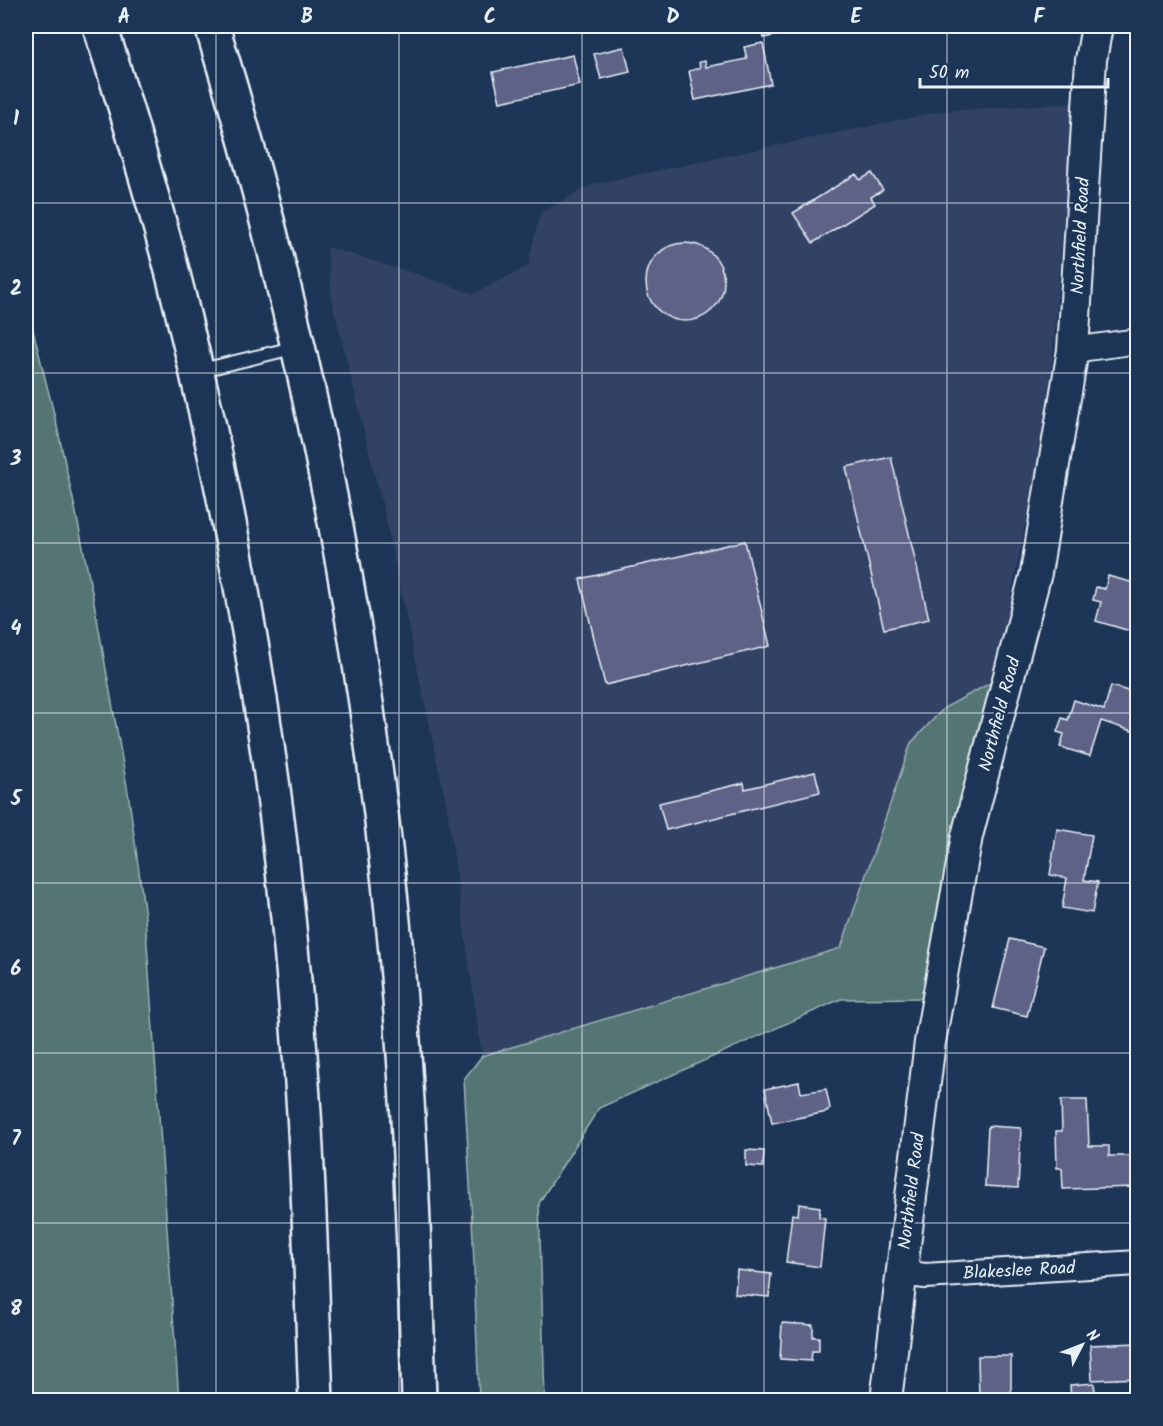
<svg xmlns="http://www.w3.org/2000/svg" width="1163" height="1426" font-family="Kalam,sans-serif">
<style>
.built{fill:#304265}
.green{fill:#557574;stroke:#9eb3b6;stroke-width:1.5}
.building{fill:#5e6287;stroke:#e8f1f8;stroke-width:1.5}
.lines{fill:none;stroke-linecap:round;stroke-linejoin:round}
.service-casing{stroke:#e8f1f8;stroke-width:16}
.minor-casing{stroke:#e8f1f8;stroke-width:28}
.tertiary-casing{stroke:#e8f1f8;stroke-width:34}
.motorway-casing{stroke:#e8f1f8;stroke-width:38}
.service{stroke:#1d3557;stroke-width:12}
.minor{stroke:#1d3557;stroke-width:24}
.tertiary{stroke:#1d3557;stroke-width:30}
.motorway{stroke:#1d3557;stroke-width:33}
.grid{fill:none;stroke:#e8f1f8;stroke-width:1.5;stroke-opacity:0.55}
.labels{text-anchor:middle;stroke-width:5;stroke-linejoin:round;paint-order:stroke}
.street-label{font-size:18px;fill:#e8f1f8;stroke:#1d3557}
.neatline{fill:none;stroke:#e8f1f8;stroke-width:2}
.grid-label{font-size:20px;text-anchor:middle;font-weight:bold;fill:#e8f1f8}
</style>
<rect width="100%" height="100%" fill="#1d3557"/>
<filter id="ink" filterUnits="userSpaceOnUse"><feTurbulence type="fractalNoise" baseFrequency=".0167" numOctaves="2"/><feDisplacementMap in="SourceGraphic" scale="12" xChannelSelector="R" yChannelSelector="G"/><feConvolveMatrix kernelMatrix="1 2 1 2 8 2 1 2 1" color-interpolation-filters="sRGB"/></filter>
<g filter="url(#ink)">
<!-- built -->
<path class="built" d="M1072 103 1049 406 994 681 944 708 911 743 841 948 482 1056 447 808 384 512 332 301 327 247 420 275 473 294 528 266 540 213 593 184 942 111Z"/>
<!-- green -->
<path class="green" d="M26 302 56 422 76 513 94 602 129 798 145 916 179 1400H26Z
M994 681 928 998 841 999 599 1108 539 1203 545 1400H479L473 1239 464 1079 482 1056 841 948 911 743 944 708Z"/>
<!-- building -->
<path class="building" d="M761 26H796L797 30 764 38Z
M763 43 771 84 695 100 689 71 700 68 699 62 705 61 706 67 747 59 744 47Z
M624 47 630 72 601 79 594 54Z
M573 55 580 85 500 102 493 72Z
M872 173 883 190 871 197 875 204 813 243 793 213 856 174 860 180Z
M646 282a39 39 0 1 1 78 0a39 39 0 1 1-78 0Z
M891 457 929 619 884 629 846 467Z
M745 541 770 646 605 685 580 579Z
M1108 576 1138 584V613L1135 612 1130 631 1096 621 1101 602 1093 600 1096 587 1105 589Z
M1111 686 1138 694V733L1101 721 1090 756 1060 747 1064 734 1057 732 1062 718 1068 720 1074 700 1104 710Z
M815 772 820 792 666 830 659 803 744 783 745 789Z
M1057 829 1092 835 1084 880 1098 882 1092 913 1062 908 1067 878 1050 875Z
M1010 939 1044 947 1027 1016 993 1008Z
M799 1082 801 1093 826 1089 830 1108 827 1112 772 1123 765 1089Z
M1061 1100H1087L1089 1146H1109V1156H1138V1187L1063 1189 1062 1168H1057L1056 1131H1062Z
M988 1126 1021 1128 1018 1188 985 1186Z
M746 1150 764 1151 763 1167 746 1166Z
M799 1204 820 1207 819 1217 825 1218 820 1267 786 1262 792 1214 798 1215Z
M737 1270 771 1274 769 1297 735 1294Z
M782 1323 813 1325V1337H819V1351H812L811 1361 780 1359Z
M1138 1343V1378L1092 1380 1090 1345Z
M978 1356H1011V1394H1023V1400H979Z
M1094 1383 1096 1400H1071L1070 1385Z"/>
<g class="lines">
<!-- service casing -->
<g class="service-casing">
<path id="service" d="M198 371 297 347"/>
</g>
<!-- minor casing -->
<g class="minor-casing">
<path id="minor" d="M1073 350 1138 341
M901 1273 925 1276 1138 1263"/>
</g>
<!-- tertiary casing -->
<g class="tertiary-casing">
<path id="tertiary" d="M886 1400 930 1042 967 836 1036 573 1073 350 1091 60 1097 26"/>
</g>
<!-- motorway casing -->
<g class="motorway-casing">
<path id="motorway" d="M100 26C129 117 157 209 180 302 222 472 255 645 277 819 289 917 298 1015 304 1113 310 1209 312 1305 316 1400
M212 26C297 305 358 592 389 883 408 1055 414 1227 419 1400"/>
</g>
<!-- service -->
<use href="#service" class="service"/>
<!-- minor -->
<use href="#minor" class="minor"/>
<!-- tertiary -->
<use href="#tertiary" class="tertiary"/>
<!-- motorway -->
<use href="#motorway" class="motorway"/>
</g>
</g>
<!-- grid -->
<path class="grid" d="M216 26V1400M399 26V1400M582 26V1400M764 26V1400M947 26V1400M26 203H1138M26 373H1138M26 543H1138M26 713H1138M26 883H1138M26 1053H1138M26 1223H1138"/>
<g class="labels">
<!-- street labels -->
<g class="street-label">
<text transform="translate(1080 236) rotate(-87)" y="6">Northfield Road</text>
<text transform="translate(999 714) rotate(-75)" y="6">Northfield Road</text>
<text transform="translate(911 1191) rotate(-83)" y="6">Northfield Road</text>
<text transform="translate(1019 1270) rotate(-3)" y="6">Blakeslee Road</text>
</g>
</g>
<!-- margin -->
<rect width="1163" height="1426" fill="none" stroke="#1d3557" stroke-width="66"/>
<!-- north arrow -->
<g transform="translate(1082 1345) rotate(48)" stroke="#1d3557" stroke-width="4.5" paint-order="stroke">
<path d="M0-4.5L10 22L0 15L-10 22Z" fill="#e8f1f8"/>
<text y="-9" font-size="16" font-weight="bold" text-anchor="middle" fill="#e8f1f8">N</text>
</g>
<!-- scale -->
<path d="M920 78v9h188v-9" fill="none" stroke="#e8f1f8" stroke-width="3"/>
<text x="929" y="78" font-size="18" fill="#e8f1f8" stroke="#1d3557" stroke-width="4.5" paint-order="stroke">50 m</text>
<rect x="33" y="33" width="1097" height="1360" class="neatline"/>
<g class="grid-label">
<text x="124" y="23">A</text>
<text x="307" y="23">B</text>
<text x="490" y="23">C</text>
<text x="673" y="23">D</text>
<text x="856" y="23">E</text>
<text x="1039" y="23">F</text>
<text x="16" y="125">1</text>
<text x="16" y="295">2</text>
<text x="16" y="465">3</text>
<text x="16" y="635">4</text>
<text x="16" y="805">5</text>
<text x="16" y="975">6</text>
<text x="16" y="1145">7</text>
<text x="16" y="1315">8</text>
</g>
</svg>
